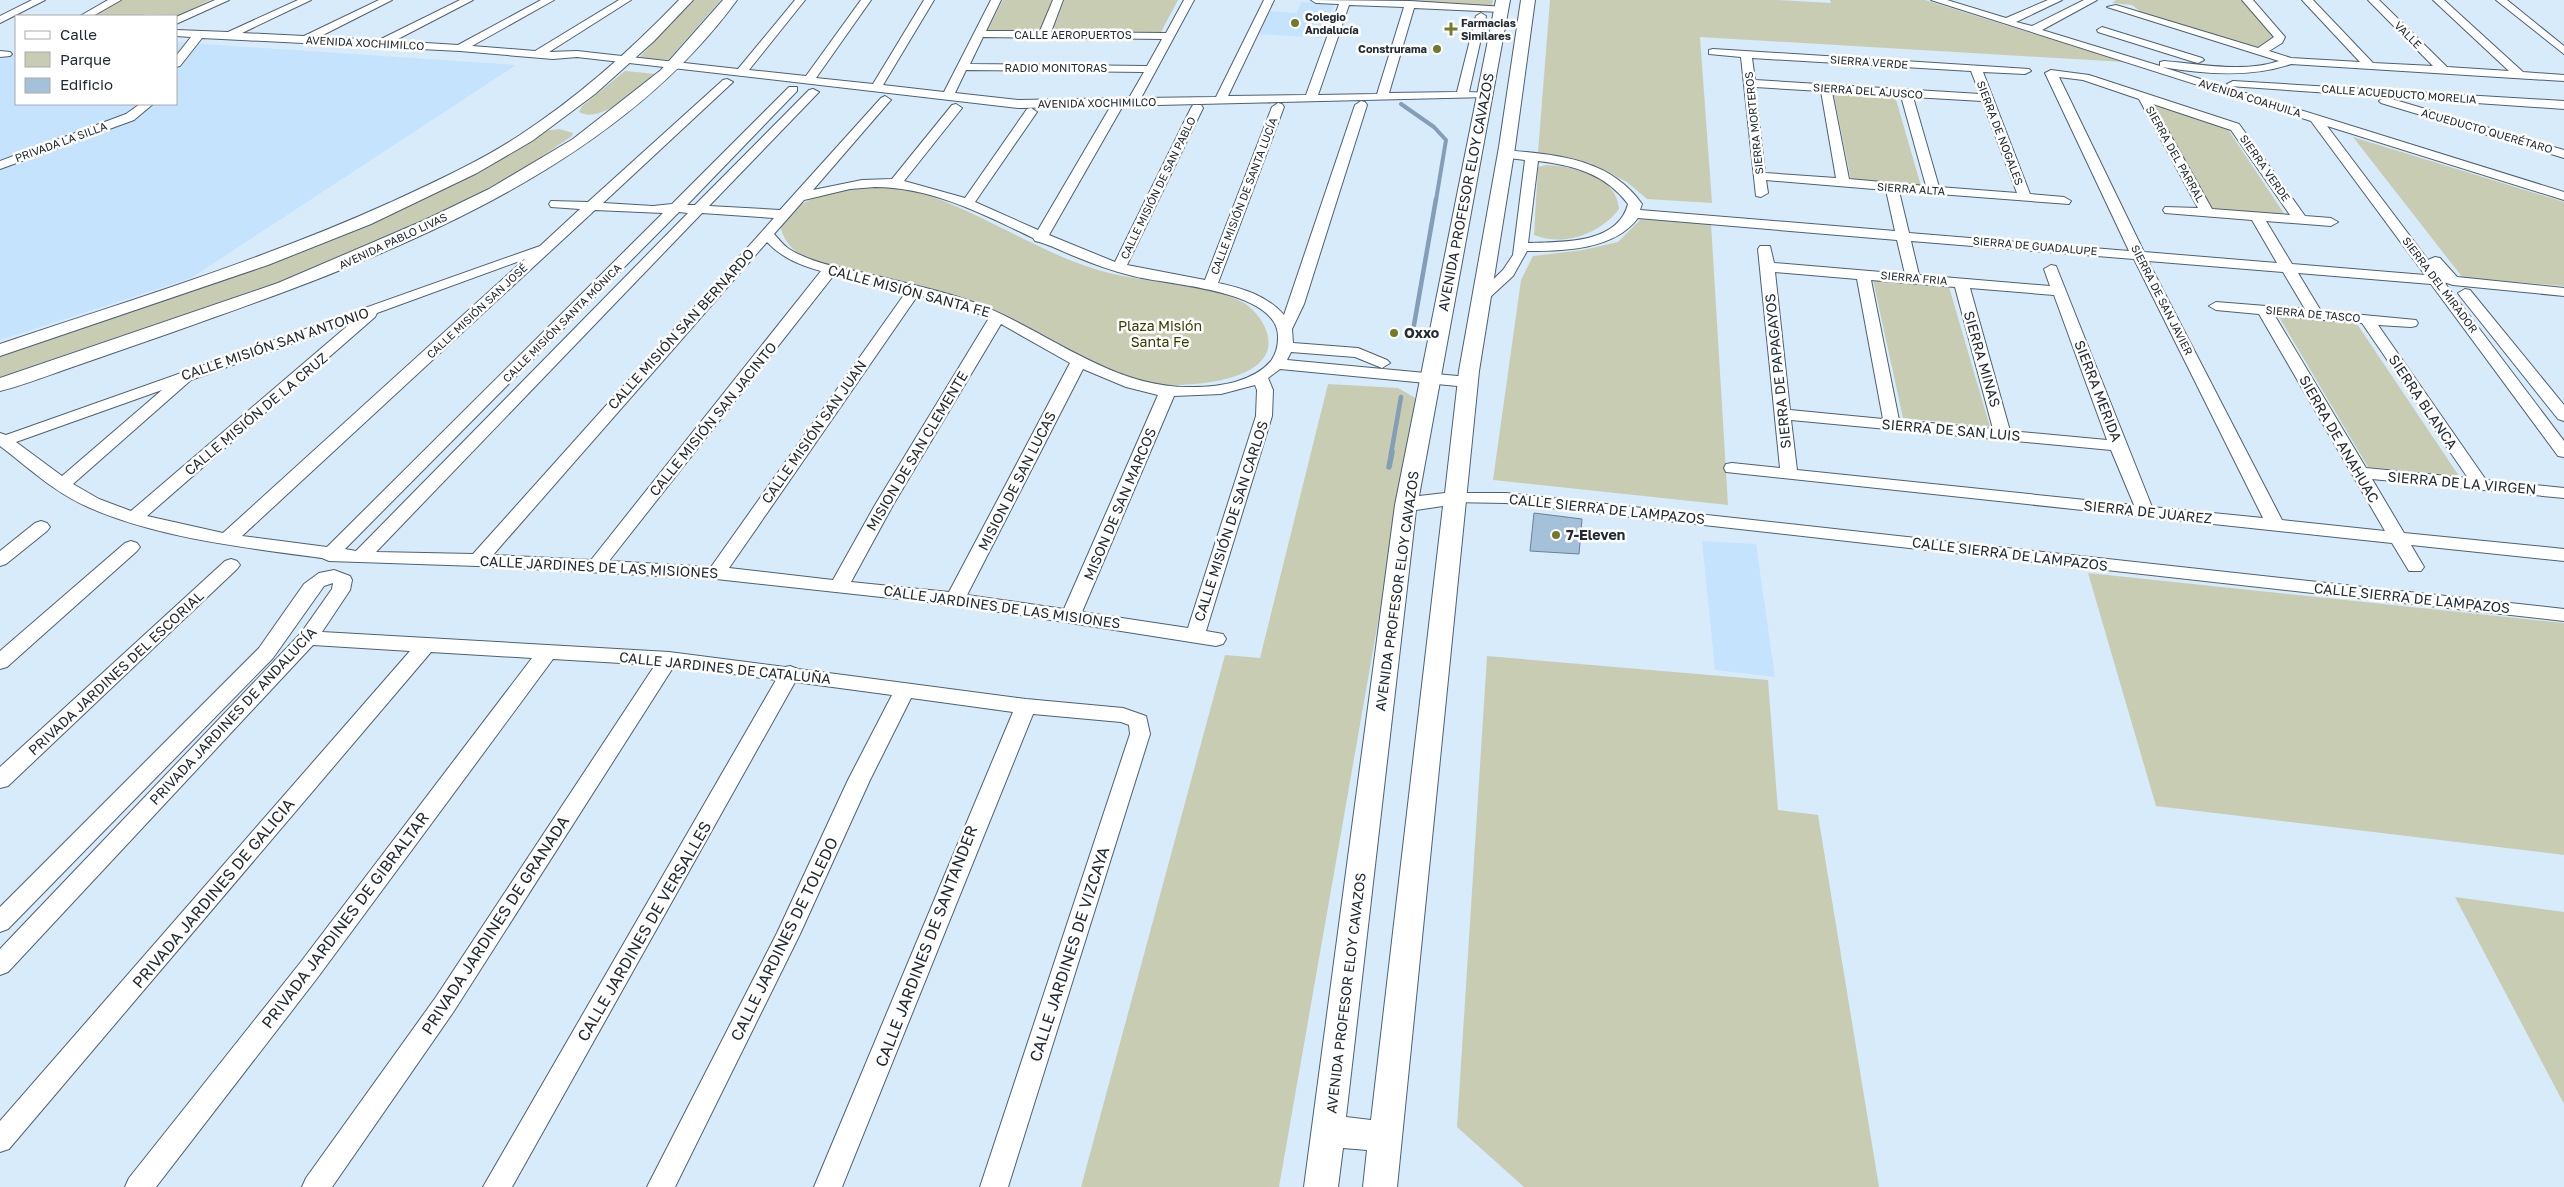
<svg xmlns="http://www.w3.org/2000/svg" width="2564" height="1187" font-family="'Golos Text',sans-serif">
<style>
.built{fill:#c6e3fd}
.green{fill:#c8ccb3}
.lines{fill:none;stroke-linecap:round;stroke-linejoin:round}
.stream-far2{stroke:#839eb6;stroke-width:4}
.stream-far1{stroke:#839eb6;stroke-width:4.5}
.stream{stroke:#839eb6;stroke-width:5.5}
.building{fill:#a5c1d9;stroke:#6b8092}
.minor-casing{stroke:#4d6172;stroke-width:2}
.major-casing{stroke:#4d6172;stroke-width:2}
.minor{fill:#fff;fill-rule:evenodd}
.major{fill:#fff;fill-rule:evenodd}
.poi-dot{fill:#737b26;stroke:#fff;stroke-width:2}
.labels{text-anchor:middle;stroke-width:5;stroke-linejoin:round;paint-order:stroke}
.far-poi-label{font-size:11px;font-weight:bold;fill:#222b33;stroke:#fff;text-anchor:start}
.far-street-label{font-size:11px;fill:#222b33;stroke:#fff}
.street-label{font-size:14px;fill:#222b33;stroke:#fff}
.park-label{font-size:14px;fill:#373b00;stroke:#fff}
.poi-label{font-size:14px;font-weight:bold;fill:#222b33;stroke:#fff;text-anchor:start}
.near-street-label{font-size:16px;fill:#222b33;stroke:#fff}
</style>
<rect width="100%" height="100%" fill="#d8ebfb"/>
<!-- built -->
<path class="built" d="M1301 2 1334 4 1322 38 1258 34 1267 11 1297 13Z
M176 42 516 65 191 278 0 340V59L16 54V104H176Z
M1702 541 1756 544 1775 677 1715 670Z"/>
<!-- green -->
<path class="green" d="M120 0H210L181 15 146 14 141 16H89Z
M692 0H721L668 60 639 58Z
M1003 0H1178L1161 32 987 31Z
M1382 0H1493L1492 6Z
M1550 0H1776L1831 3 1830 0H1925L2124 62 1700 37 1712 203 1647 199 1627 182 1590 163 1538 152Z
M2116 0H2244L2275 37 2260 47 2248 45 2145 15 2132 5 2112 3Z
M625 71 656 74C639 87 601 125 579 112L582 106Z
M1833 91 1895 96 1921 186 1851 180Z
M2152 103 2227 128 2285 215 2211 210Z
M559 129 573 133 572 136 502 183 432 218 328 264 234 299 0 378V352L255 268 544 131Z
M2353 137 2564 202V286L2463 278Z
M1546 165C1574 166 1617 176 1619 209 1600 234 1564 247 1534 235L1538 167Z
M857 187C876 187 895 186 914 191 984 211 1042 257 1113 274 1151 283 1211 284 1244 303 1254 309 1264 322 1267 333 1282 383 1183 388 1153 384 1095 376 1050 334 997 311 938 286 875 275 812 261 795 253 783 243 780 224 799 198 827 193 857 187Z
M1642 218 1711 223 1728 505 1493 480 1521 280 1533 256 1583 250 1618 242Z
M1873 280 1949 287 1990 427 1903 418Z
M2279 317 2357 324 2459 476 2368 467Z
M1328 384 1398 388 1417 399 1279 1187H1081L1225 655 1260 658Z
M2088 573 2564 623V855L2156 806Z
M1487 656 1768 680 1778 810 1818 815 1879 1187H1524L1457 1127Z
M2455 897 2564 912V1104Z"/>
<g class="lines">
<!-- stream-far2 -->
<path class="stream-far2" d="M1401 104 1434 127 1446 140 1436 200"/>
<!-- stream-far1 -->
<path class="stream-far1" d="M1414 325 1436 199
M1391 454 1401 397"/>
<!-- stream -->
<path class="stream" d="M1389 467 1392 452"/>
</g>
<!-- building -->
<path class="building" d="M1534 513 1582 519 1579 554 1530 551Z"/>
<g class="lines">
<!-- minor casing -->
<g class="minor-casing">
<path id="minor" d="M32 0H45L0 23V16Z
M108 0H121L93 16H80Z
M215 0H229L176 24V17Z
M298 0H311L242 33 304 36 379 0H392L319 37 379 40 460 0H473L394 41 458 45 541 0H554L472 46 535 51 619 0H631L549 52 577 51 738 69 795 0H805L749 70 806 76 861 0H871L816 78 873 84 924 0H934L883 85 944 92 991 0H1001L986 31H1040L1053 0H1063L1051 32 1166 33 1184 0H1194L1141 98 1216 97 1264 0H1274L1228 96 1306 95 1339 4 1316 3 1311 0 1410 1 1505 7V11L1501 12 1414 8 1389 93 1457 92 1476 16 1481 13 1486 16 1469 92 1488 93V97L1116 106 1121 109 1049 235 1115 262 1191 108 1193 105H1201L1203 108 1127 265 1205 280 1272 107 1278 103 1282 104 1284 107 1218 283C1242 288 1268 296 1284 315L1355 105 1361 101 1365 102 1367 105 1304 304 1292 329 1293 343 1358 348 1387 360 1390 363 1382 368 1355 357 1291 352 1287 360 1468 377 1476 382 1468 387 1280 369 1268 378 1273 390 1272 416 1206 631 1223 634 1226 639 1223 644 1216 646 955 605 716 579 478 566 329 561 322 558C247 548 157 538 88 507 55 493 28 467 0 446V433L6 435 540 246 580 209 551 207 549 204 551 201 588 202 723 80 727 79 733 82 603 203 653 206 672 204 789 87H797V91L687 205H695L809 90 813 89 819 92 817 94 709 206 780 210 881 98 885 96 891 100 889 102 813 190 862 180 892 179 952 105 956 104 962 108 904 181 965 198 1027 109 1031 108 1037 112 975 202 1038 230 1109 109 1114 106 1019 108 577 57 553 59 460 51 202 38 180 66 176 67V56L191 37 176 36V30L228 32ZM1349 5 1404 7 1377 94 1318 95ZM983 37 1162 39 1147 66 970 64ZM966 70 1144 72 1129 98 1019 100 955 93ZM875 187C931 187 983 214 1033 238L1035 241C1049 244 1061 251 1074 256 1093 264 1113 271 1133 276 1166 285 1280 289 1278 338 1278 346 1276 354 1271 361 1253 382 1219 387 1193 387 1105 389 1038 321 958 297 925 287 893 280 860 272 836 267 810 262 789 249 783 245 779 239 774 234L804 200 850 189ZM595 210 663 213 327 547 242 536ZM679 212 688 213 356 551 345 549ZM702 213 774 218 473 554 376 552ZM767 242C782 258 800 265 821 271L591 560 493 555ZM525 259 223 533 147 516 375 317 377 313ZM834 275 906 292 711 567 609 561ZM918 295 967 309 989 318 875 505 833 580 729 568ZM352 322 131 511 99 499 73 484 191 380ZM1001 324 1070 363 949 592 851 582 893 505ZM1083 369 1126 387 1158 395 1064 609 967 595ZM1255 385 1257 390 1256 416 1188 628 1082 612 1174 396 1221 394ZM162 390 62 476 16 442Z
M1931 0H1947L2006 18 2048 0H2062L2016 22 2032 26 2084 0H2097L2042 30 2160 66V62L2164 61C2200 64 2244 73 2279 61L2107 7 2116 5 2258 48 2274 37 2242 0H2253L2285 37 2282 43 2269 51 2291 58 2360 62 2302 0H2313L2373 63 2433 66 2368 0H2379L2447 67 2509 71 2433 0H2444L2523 72 2564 75V81L2291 64C2252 78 2203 74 2162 67L2564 192V200L2327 126 2428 260 2435 257 2440 258 2457 277 2564 288V296L2453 285 2444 282 2564 441V457L2558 456 2431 284 2298 273 2321 311 2416 320 2418 323 2416 326 2411 327 2378 325 2486 480 2564 488V498L2372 479 2404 533 2564 549V561L2411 545 2424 567 2421 571H2409L2392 543 1726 472 1724 468 1726 464 1732 463 1780 468 1758 249 1760 246H1770L1774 263 1905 274 1897 240 1638 218C1614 250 1564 251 1527 251L1513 276 1487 300H1477L1475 297 1503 270 1513 255 1525 160 1501 157 1499 154 1501 151 1505 150C1557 155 1609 158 1642 204L1640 210 1895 231 1886 190 1766 180 1768 193 1761 197 1756 196 1741 57 1709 54V50L1713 49 2029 69 2031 71 2025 74 1983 72 2030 194 2064 197 2071 201 2069 204 1899 191 1909 233 2129 251 2045 73 2051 70 2089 75 2239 124 2305 216 2331 218 2338 222 2331 226 2266 221 2292 264 2425 275 2311 121ZM1752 58 1971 71 1980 94 1755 80ZM2059 77 2083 80 2139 99 2198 208 2165 207 2163 210 2165 213 2252 220 2277 263 2144 252ZM1755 87 1821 91 1836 178 1765 173ZM1832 92 1901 96 1926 186 1849 179ZM1913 97 1982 101 2017 193 1939 187ZM2153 104 2231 130 2290 215 2212 209ZM1538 161C1573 165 1606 174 1628 204 1618 244 1562 242 1528 243ZM1911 241 2134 259 2263 518 2152 507 2056 266 2051 265 2044 269 2050 286 1919 275ZM2148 261 2283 272 2305 309 2216 302 2209 306 2216 310 2259 314 2385 531 2282 520ZM1775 272 1857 279 1883 419 1790 410ZM1871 280 1955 287 1993 429 1899 420ZM1970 288 2054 295 2107 440 2010 431ZM2275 316 2362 323 2468 478 2366 468ZM1791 420 2111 450 2134 505 1797 470Z
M2496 0H2507L2564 46V54Z
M2102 27 2202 58 2204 60 2198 63 2194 62 2098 32 2097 30Z
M0 51 10 52 12 54 10 56 0 57Z
M2233 81 2564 101V109L2229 86 2227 84Z
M2385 97 2564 150V158L2381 103 2379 101Z
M140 104H153L134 120 0 169V161L126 114Z
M2465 289 2470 290 2564 405V421L2558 419 2460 296 2458 293Z
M1455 493H1506L2564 609V621L1506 503 1449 502 1446 498 1449 494Z
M41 521 47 523 50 527 47 531 6 564 0 566V551L35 523Z
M131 541 137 543 140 547 137 551 7 667 0 669V651L125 543Z
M231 559 237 561 240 565 237 569 8 786 0 788V767L225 561Z
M334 570 350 576 352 580 350 590 322 632 669 652 785 667 790 666 798 669 1026 699 1123 708 1146 716 1150 734 1008 1187H980L1130 734 1129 725 1121 722 1033 714 842 1187H814L1013 712 911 698 870 780 800 934 675 1187H647L777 933 848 780 892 695 795 682 512 1187H483L776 680 674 666 454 1011 332 1187H302L306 1178 436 997 655 665 553 659 318 977 156 1187H125L129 1178 300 963 532 658 431 652 9 1149 0 1152V1121L410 651 313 645 8 972 0 975V949L301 633 332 589 333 583 324 586 273 658 8 929 0 932V907L259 648 304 584 319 573Z"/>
</g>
<!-- major casing -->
<g class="major-casing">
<path id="major" d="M679 0H693L654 41 595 94 532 141 477 173 371 224 268 265 0 356V344C131 300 263 260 389 203 434 182 479 162 520 135 578 97 631 50 679 0Z
M723 0H737C608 177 372 262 173 332 136 345 98 358 61 371 41 378 21 386 0 391V378L278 283 425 220 489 189 573 139 661 70Z
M1496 0H1510L1419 496 1445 493 1459 371 1499 147 1521 0H1535L1515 147 1479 371 1397 1187H1363L1367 1150 1343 1148 1338 1187H1304L1395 505ZM1443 506 1371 1120 1346 1117 1416 510Z"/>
</g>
<!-- minor -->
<use href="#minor" class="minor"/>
<!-- major -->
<use href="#major" class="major"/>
</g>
<!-- markers -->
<g class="poi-dot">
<circle cx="1295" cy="23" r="5"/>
<path d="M1448.5 21.5h5v5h5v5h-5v5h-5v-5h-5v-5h5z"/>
<circle cx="1437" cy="49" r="5"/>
<circle cx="1394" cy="333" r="5"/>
<circle cx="1556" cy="535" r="5"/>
</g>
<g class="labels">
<!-- far-poi labels -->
<g class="far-poi-label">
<text x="1305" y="21">Colegio<tspan x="1305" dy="13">Andalucía</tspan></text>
<text x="1461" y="27">Farmacias<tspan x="1461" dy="13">Similares</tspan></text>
<text x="1427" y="53" text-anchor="end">Construrama</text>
</g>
<!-- far-street labels -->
<g class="far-street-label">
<text x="1073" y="39">CALLE AEROPUERTOS</text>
<text transform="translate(2408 35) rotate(45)" y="4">VALLE</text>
<text transform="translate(365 43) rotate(3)" y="4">AVENIDA XOCHIMILCO</text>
<text transform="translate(1869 62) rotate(4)" y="4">SIERRA VERDE</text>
<text x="1056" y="72">RADIO MONITORAS</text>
<text transform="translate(1868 91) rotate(4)" y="4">SIERRA DEL AJUSCO</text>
<text transform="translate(2399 94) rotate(4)" y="4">CALLE ACUEDUCTO MORELIA</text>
<text transform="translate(2250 98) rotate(17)" y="4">AVENIDA COAHUILA</text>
<text transform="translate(1097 103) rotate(-1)" y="4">AVENIDA XOCHIMILCO</text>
<text transform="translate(1754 123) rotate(-96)" y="4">SIERRA MORTEROS</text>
<text transform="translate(2487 131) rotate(16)" y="4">ACUEDUCTO QUERÉTARO</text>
<text transform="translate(2000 133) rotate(69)" y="4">SIERRA DE NOGALES</text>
<text transform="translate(61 142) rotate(-20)" y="4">PRIVADA LA SILLA</text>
<text transform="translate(2175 154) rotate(61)" y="4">SIERRA DEL PARRAL</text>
<text transform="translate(2265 168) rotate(55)" y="4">SIERRA VERDE</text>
<text transform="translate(1158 188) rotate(-64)" y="4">CALLE MISIÓN DE SAN PABLO</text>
<text transform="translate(1911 189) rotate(4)" y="4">SIERRA ALTA</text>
<text transform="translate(1244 196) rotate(-69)" y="4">CALLE MISIÓN DE SANTA LUCÍA</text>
<text transform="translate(393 241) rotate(-25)" y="4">AVENIDA PABLO LIVAS</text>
<text transform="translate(2035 246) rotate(5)" y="4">SIERRA DE GUADALUPE</text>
<text transform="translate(1914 278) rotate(5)" y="4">SIERRA FRIA</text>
<text transform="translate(2440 285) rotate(53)" y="4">SIERRA DEL MIRADOR</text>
<text transform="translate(2162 300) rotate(63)" y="4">SIERRA DE SAN JAVIER</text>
<text transform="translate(477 311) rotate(-43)" y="4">CALLE MISIÓN SAN JOSÉ</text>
<text transform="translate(2313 314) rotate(5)" y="4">SIERRA DE TASCO</text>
<text transform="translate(562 323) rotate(-45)" y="4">CALLE MISIÓN SANTA MÓNICA</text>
</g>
<!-- street labels -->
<g class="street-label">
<text transform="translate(1466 192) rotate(-79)" y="5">AVENIDA PROFESOR ELOY CAVAZOS</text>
<text transform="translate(909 291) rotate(15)" y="5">CALLE MISIÓN SANTA FE</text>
<text transform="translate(681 329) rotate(-48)" y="5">CALLE MISIÓN SAN BERNARDO</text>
<text transform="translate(275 344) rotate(-19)" y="5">CALLE MISIÓN SAN ANTONIO</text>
<text transform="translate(1982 359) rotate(74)" y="5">SIERRA MINAS</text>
<text transform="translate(1778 371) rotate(-96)" y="5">SIERRA DE PAPAGAYOS</text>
<text transform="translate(2098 391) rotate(69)" y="5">SIERRA MERIDA</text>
<text transform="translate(2423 402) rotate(56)" y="5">SIERRA BLANCA</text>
<text transform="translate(256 414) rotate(-40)" y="5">CALLE MISIÓN DE LA CRUZ</text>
<text transform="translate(713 419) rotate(-51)" y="5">CALLE MISIÓN SAN JACINTO</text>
<text transform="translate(1951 430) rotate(5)" y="5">SIERRA DE SAN LUIS</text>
<text transform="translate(814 432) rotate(-55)" y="5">CALLE MISIÓN SAN JUAN</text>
<text transform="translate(2339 439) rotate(60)" y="5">SIERRA DE ANAHUAC</text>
<text transform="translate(917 451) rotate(-59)" y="5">MISION DE SAN CLEMENTE</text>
<text transform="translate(1017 481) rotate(-63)" y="5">MISION DE SAN LUCAS</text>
<text transform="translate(2462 483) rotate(5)" y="5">SIERRA DE LA VIRGEN</text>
<text transform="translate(1120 504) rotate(-67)" y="5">MISON DE SAN MARCOS</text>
<text transform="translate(1607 509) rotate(6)" y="5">CALLE SIERRA DE LAMPAZOS</text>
<text transform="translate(2148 512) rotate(6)" y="5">SIERRA DE JUAREZ</text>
<text transform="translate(1231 521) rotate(-72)" y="5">CALLE MISIÓN DE SAN CARLOS</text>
<text transform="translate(2010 554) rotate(7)" y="5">CALLE SIERRA DE LAMPAZOS</text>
<text transform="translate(599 567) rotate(3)" y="5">CALLE JARDINES DE LAS MISIONES</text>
<text transform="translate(1397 591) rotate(-82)" y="5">AVENIDA PROFESOR ELOY CAVAZOS</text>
<text transform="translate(2412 598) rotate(6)" y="5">CALLE SIERRA DE LAMPAZOS</text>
<text transform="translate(1002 607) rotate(8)" y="5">CALLE JARDINES DE LAS MISIONES</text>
<text transform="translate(725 668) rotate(6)" y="5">CALLE JARDINES DE CATALUÑA</text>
<text transform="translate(116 673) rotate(-43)" y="5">PRIVADA JARDINES DEL ESCORIAL</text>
<text transform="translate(233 716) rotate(-47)" y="5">PRIVADA JARDINES DE ANDALUCÍA</text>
<text transform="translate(1346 993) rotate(-83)" y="5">AVENIDA PROFESOR ELOY CAVAZOS</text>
</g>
<!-- park labels -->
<g class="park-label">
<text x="1160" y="331">Plaza Misión<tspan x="1160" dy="16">Santa Fe</tspan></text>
</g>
<!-- poi labels -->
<g class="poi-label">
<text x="1404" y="338">Oxxo</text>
<text x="1566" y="540">7-Eleven</text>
</g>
<!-- near-street labels -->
<g class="near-street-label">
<text transform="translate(213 893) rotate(-50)" y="6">PRIVADA JARDINES DE GALICIA</text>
<text transform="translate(345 920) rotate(-53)" y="6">PRIVADA JARDINES DE GIBRALTAR</text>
<text transform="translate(495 925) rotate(-57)" y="6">PRIVADA JARDINES DE GRANADA</text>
<text transform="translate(644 931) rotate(-60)" y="6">CALLE JARDINES DE VERSALLES</text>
<text transform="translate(784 939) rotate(-64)" y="6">CALLE JARDINES DE TOLEDO</text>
<text transform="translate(926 946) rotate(-69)" y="6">CALLE JARDINES DE SANTANDER</text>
<text transform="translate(1069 954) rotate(-72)" y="6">CALLE JARDINES DE VIZCAYA</text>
</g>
</g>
<!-- legend -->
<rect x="15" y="15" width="162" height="90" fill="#ffffff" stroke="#a7aaad"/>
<rect x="25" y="31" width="25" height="8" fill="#ffffff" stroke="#a7aaad"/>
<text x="60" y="40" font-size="15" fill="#222b33">Calle</text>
<rect x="25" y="52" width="25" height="15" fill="#c8ccb3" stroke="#a7aaad"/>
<text x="60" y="65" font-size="15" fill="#222b33">Parque</text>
<rect x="25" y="78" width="25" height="15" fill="#a5c1d9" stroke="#a7aaad"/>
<text x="60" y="90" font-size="15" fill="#222b33">Edificio</text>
</svg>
